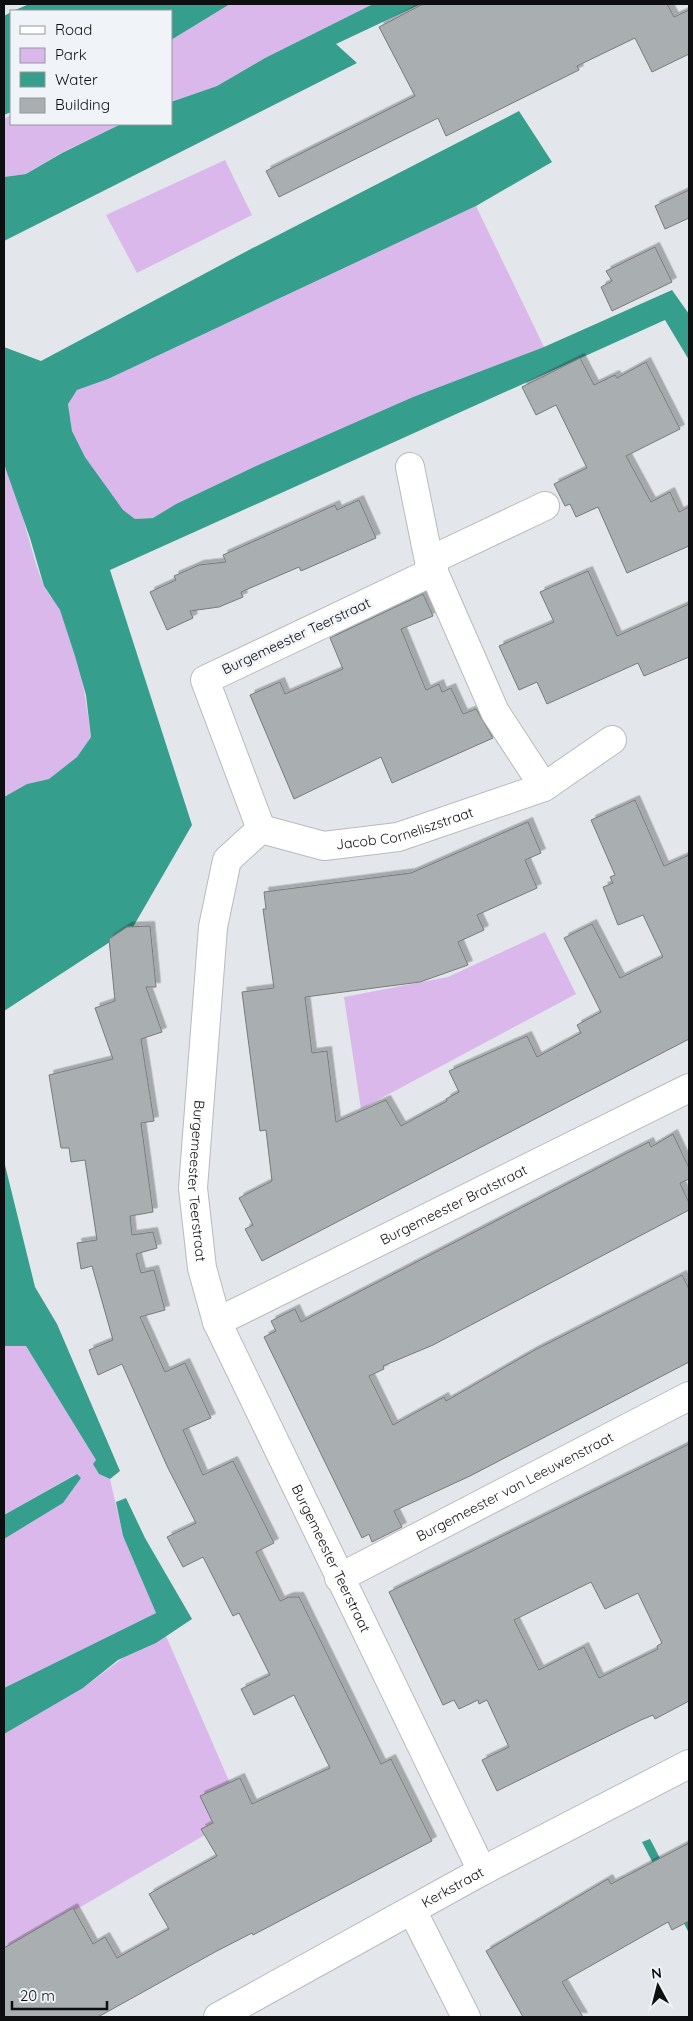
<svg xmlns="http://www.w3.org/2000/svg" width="693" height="2021" font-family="Quicksand,sans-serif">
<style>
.green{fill:#dbb8ec}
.water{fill:#369e8d}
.building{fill:#a9aeb0;stroke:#767b7c;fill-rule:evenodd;filter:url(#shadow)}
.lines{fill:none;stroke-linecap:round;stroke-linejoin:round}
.minor-casing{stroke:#b7bbbe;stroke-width:30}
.minor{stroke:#fff;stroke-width:28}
.labels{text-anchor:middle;stroke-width:5;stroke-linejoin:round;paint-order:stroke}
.street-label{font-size:14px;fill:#0e0f10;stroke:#f0f3f7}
</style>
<defs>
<filter id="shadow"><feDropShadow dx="4.5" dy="-4.5" stdDeviation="0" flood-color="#0004"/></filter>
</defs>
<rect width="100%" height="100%" fill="#e3e6ea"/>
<!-- green -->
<path class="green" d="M230 4H373L265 58 217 86 171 102V40Z
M11 115V124H121L61 153 26 174 4 177V119Z
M225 160 252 215 137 273 106 215Z
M476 206 544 347 413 397 256 466 176 504 153 518 135 519 123 511 85 457 72 431 68 403 77 390 108 379Z
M4 464C22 503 28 545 43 584 47 594 56 601 60 610 78 647 86 697 91 737L77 757 49 779 27 784 4 797Z
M545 932 576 994 361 1109 344 997 448 977Z
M4 1346H26L96 1460 94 1464 99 1474 110 1479 123 1536 156 1613 4 1688V1539L63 1503 81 1478 76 1474 4 1515Z
M166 1636 243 1813 4 1951V1734L83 1688 123 1658 156 1643Z"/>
<!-- water -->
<path class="water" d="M29 4H230L171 40V11H13Z
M373 4H421L336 44 357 63 4 241V177L26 174 62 153 121 124H171V102L217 86 265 58Z
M11 12V112L4 115V16Z
M519 111 552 162 476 206 108 379 77 390 68 404 72 431 85 457 123 510 135 519 153 518 176 504 256 466 413 397 544 347 672 290 689 314V360L665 320 110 570 192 825 133 927 4 1011V797L27 784 49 779 77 757 91 737 86 695 75 656 60 610 44 586 30 538 4 464V347L41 361 247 251Z
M4 1161 35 1287 57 1324 120 1471 110 1479 99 1474 93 1464 96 1460 26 1346H4Z
M77 1474 81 1478 63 1503 4 1539V1515Z
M126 1498 145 1538 192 1619 156 1643 118 1660 83 1688 4 1734V1688L156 1613 123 1536 116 1502Z
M650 1839 689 1914V1933L642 1842Z"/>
<!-- building -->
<path class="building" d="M423 4H667L674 17 689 10V54L652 72 635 38 577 66 579 70 446 136 438 118 279 197 266 171 415 96 379 27Z
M689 190V218L665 229 655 206Z
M655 247 672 282 612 311 601 287 612 281 606 271Z
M580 358 594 385 615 375 617 378 646 362 680 429 626 456 651 502 670 492 679 512 689 507V546L627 573 598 507 576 517 570 504 565 506 554 484 587 468 556 405 536 415 522 387Z
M359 500 376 538 301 571 299 567 241 592 243 597 219 607 190 611 193 618 167 630 150 592 176 580 174 576 199 565 226 562 223 555 335 505 337 510Z
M588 571 617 636 689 604V657L644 676 638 663 547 704 537 682 519 690 499 646 554 622 540 592Z
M423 594 433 616 401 629 426 690 439 684 442 692 451 688 463 714 476 709 493 738 392 783 381 757 294 799 250 695 280 682 285 694 343 669 330 638Z
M635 800 664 866 689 855V1039L262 1261 245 1229 253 1225 239 1198 272 1181 266 1130 260 1131 242 992 274 988 263 909H266L264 892 411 873 528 822 541 853 525 860 537 888 477 915 484 930 458 942 468 965 420 982 305 997 312 1053 327 1051 336 1122 386 1100 401 1126 447 1101 446 1099 459 1092 449 1071 527 1036 537 1057 581 1033 577 1025 601 1012 564 938 592 924 620 978 663 957 643 915 618 925 603 887 613 883 610 877 615 875 591 820Z
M150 926 156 987H146L162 1032 141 1039 154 1121 141 1123 153 1212 130 1216 132 1235 153 1232 157 1248 136 1254 141 1273 154 1270 165 1310 140 1317 165 1372 185 1363 211 1418 183 1430 203 1475 233 1461 274 1543 256 1552 280 1601 289 1597H299L381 1764 391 1759 432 1841 253 1935 252 1933 215 1952 98 2017H4V1948L73 1908 93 1944 105 1937 117 1958 169 1929 149 1894 217 1856 201 1829 213 1823 200 1796 240 1778 252 1804 330 1768 294 1695 254 1715 241 1689 270 1675 239 1613 233 1616 203 1557 183 1567 167 1537 196 1523 167 1466 122 1364 98 1375 89 1350 113 1340 92 1266 81 1269 77 1243 97 1240 85 1160 71 1162 69 1148H61L49 1075 113 1059 95 1008 115 1001 109 939 127 927Z
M673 1134 689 1168V1179L680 1183 689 1203V1210L433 1345 383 1366 384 1369 369 1376 393 1425 444 1397 446 1401 533 1351 682 1275 689 1289V1362L470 1476 394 1511 402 1527 372 1542 369 1534 362 1538 264 1337 276 1331 271 1321 295 1309 301 1322 621 1156 649 1142 651 1147Z
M689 1444V1701L655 1719 653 1715 641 1720 497 1791 482 1760 509 1747 487 1700 479 1704 478 1700 459 1709 454 1700 443 1705 389 1592ZM591 1582 605 1609 638 1593 662 1643 657 1646 658 1649 599 1678 584 1647 539 1670 514 1620Z
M689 1843V1921L672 1930 668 1922 562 1982 583 2017H523L486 1951 608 1879 611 1884Z"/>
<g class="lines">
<!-- minor casing -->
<g class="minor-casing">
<g id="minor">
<path d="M410 467 429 561 495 712 544 787"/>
<path d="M429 561 545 506"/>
<path id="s1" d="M434 571 205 680 261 829 227 860 213 927 193 1188 202 1268 217 1322 482 1871"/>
<path id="s2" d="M261 829 324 846 398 837 544 787 612 740"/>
<path id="s3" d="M217 1322 689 1088"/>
<path id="s4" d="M339 1578 689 1396"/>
<path d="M412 1910 466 2017"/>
<path id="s5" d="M218 2017 482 1871 689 1764"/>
</g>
</g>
<!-- minor -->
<use href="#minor" class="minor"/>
</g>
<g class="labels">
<!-- street labels -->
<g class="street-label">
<text transform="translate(296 636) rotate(-25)" y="5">Burgemeester Teerstraat</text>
<text dy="5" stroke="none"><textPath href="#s2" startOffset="148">Jacob Corneliszstraat</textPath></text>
<text dy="5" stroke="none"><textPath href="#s1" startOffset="782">Burgemeester Teerstraat</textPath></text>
<text dy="5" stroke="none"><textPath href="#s3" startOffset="264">Burgemeester Bratstraat</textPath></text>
<text dy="5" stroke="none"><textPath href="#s4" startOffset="198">Burgemeester van Leeuwenstraat</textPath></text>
<text dy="5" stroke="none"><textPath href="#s1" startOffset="1188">Burgemeester Teerstraat</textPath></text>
<text dy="5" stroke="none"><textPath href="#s5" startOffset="268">Kerkstraat</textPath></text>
</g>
</g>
<!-- border -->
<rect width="693" height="2021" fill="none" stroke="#0e0f10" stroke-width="10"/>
<!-- legend -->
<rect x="10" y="10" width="162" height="115" fill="#f0f3f7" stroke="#96989b"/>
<rect x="20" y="26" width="25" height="8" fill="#ffffff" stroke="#96989b"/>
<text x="55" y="35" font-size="15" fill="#0e0f10">Road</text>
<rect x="20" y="48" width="25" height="15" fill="#dbb8ec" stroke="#96989b"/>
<text x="55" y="60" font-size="15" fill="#0e0f10">Park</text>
<rect x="20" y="72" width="25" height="15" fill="#369e8d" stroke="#96989b"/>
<text x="55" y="85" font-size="15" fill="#0e0f10">Water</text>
<rect x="20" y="98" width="25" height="15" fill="#a9aeb0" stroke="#96989b"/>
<text x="55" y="110" font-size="15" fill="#0e0f10">Building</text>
<!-- north arrow -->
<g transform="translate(658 1986) rotate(353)" stroke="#f0f3f7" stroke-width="4" paint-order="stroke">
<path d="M0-4L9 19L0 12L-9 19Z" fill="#0e0f10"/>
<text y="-8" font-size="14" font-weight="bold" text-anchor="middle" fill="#0e0f10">N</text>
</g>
<!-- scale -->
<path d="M12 2001v8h95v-8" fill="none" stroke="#0e0f10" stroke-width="2.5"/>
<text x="20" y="2001" font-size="15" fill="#0e0f10" stroke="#f0f3f7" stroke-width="4" paint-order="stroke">20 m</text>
</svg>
